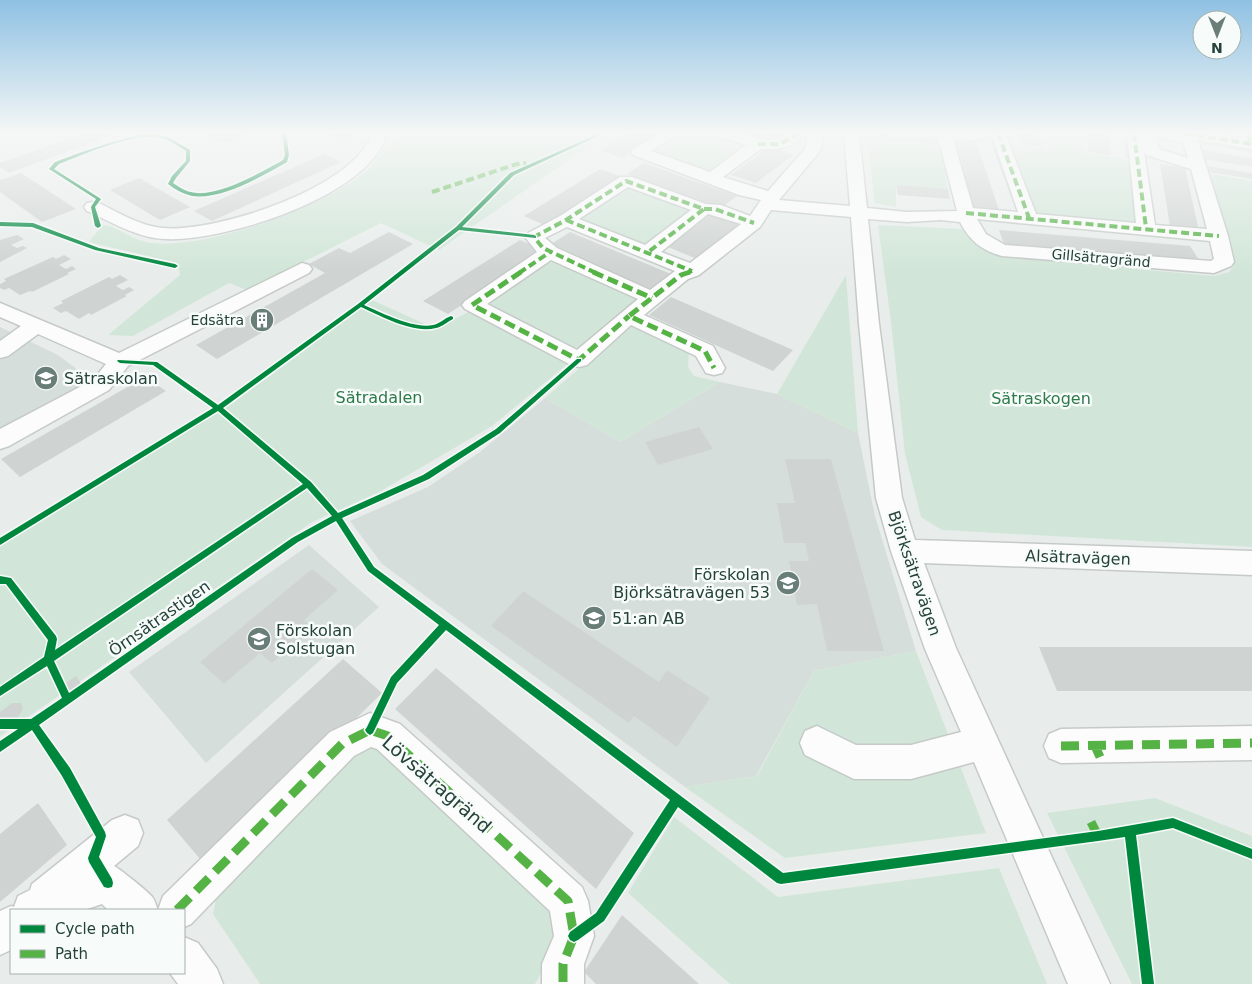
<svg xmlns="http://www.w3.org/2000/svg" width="1252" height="984" font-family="'DejaVu Sans',sans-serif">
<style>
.built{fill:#d6dedb}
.green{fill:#d1e6d8}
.building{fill:#cfd4d2}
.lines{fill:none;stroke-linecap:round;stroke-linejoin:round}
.minor-casing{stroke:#c5cac8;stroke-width:3}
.minor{fill:#fcfcfc;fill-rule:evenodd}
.quiet-far2{stroke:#55b346;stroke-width:4;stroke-dasharray:8 4;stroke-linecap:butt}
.quiet-far1{stroke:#55b346;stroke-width:5;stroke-dasharray:11 5;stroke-linecap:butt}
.quiet{stroke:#55b346;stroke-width:9;stroke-dasharray:18 9;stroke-linecap:butt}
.cycleway-casing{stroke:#f7fbf9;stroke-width:3}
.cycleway{fill:#00873e;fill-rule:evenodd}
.labels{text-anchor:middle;stroke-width:5;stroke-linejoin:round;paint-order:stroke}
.far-street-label{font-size:14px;fill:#24423a;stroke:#f7fbf9}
.far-poi-label{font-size:14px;fill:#24423a;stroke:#f7fbf9;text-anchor:end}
.poi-label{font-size:16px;fill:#24423a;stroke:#f7fbf9;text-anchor:start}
.park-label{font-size:16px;fill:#2d7a4b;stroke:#f7fbf9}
.street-label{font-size:16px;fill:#24423a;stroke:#f7fbf9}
.near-street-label{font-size:19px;fill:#24423a;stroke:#f7fbf9}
</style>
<rect width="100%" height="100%" fill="#e8edeb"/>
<!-- built -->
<path class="built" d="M0 327 58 355 86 376 98 381 0 433Z
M720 382 777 394 858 433 875 516 916 651 814 671 756 776 685 787 382 564 350 521 428 487 480 452 545 398 620 442Z
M309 545 379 607 206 763 129 672Z"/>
<!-- green -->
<path class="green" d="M404 133H617L577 154 439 250 381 223 247 290 229 283 133 336 108 335 180 275 178 263 89 242 103 225C118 226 132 241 152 243 205 250 324 207 365 172 374 165 379 153 387 146 393 140 400 141 404 133Z
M677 133H713L746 143 747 147 711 173 650 154 649 150Z
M1043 133H1083L1085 153 1133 161 1140 224 1040 216 1034 213 1006 145 1049 148Z
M867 139 941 144 948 189 896 186V207L875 203Z
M1211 174 1252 181V547L942 530 921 517 905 454 891 322 878 225 962 229 982 248 1012 258 1214 276 1229 272 1234 266Z
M631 186 689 207 691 212 647 244 640 245 582 222 578 217 622 188Z
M555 261 636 297 637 303 582 347 574 348 488 308V301L541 263Z
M846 275 858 433 777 394Z
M372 300 436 329 472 310 570 362 492 426 379 492 312 522 0 736V546L233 403Z
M627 327H638L689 350 688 367 694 376 720 382 620 442 545 398Z
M916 651 986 833 785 858 685 787 757 776 814 671Z
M368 737 561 913V935L535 984H260L213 914 217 894Z
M1155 798 1252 836V984H1132L1047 813Z
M674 817 778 897 999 868 1047 984H730L628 893Z"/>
<!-- building -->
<path class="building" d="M85 133H118L9 173 0 167V163Z
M202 133H247L250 134 225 144Z
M324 133H359L341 141Z
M630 133H663L622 158 600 150Z
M738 133H783L787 134 773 144Z
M1016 133H1037L1044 146 1022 145Z
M1087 133H1109L1111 156 1088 152Z
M1123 133H1128L1132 159 1126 158Z
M877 134 939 139 941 144 878 140Z
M953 139 976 141 999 210 973 208Z
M1199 139 1252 147V152L1200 144Z
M991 143H996L1023 212H1017Z
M769 147 793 155 756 183 731 175Z
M1202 150 1252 158V167L1204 159Z
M324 154 341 162 212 221 194 211Z
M1141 161 1146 162 1156 222 1150 221Z
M644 163 737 196 721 208 627 174Z
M1160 164 1185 168 1199 231 1170 226Z
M1208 166 1252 173V179L1209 172Z
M600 169 623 177 547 226 524 216Z
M21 173 76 209 42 222 0 192V180Z
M139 178 190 207 160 220 110 190Z
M896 185 948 189 950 199 898 195Z
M715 211 744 222 697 259 668 247Z
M999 230 1190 246 1199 260 1004 244Z
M389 232 413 244 217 359 196 345 325 273 309 264 339 248 350 253Z
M570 232 671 274 650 291 548 246Z
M17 235 24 239 11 245 17 248 23 246 27 248 0 262V240Z
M520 240 544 250 448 314 423 301Z
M64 255 71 259 59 265 66 269 72 266 76 269 67 273 69 274 32 292 30 291 20 295 9 288 4 290 0 288V284L6 281 4 279 53 257 56 259Z
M120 275 128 280 116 286 123 290 129 287 134 290 125 295 127 296 91 315 89 313 79 319 66 311 61 313 53 308 63 303 61 301 109 277 112 279Z
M671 297 793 350 773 371 649 315Z
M145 377 166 391 20 477 1 459Z
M699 427 713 449 658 465 645 442Z
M785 459H831L884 651H827L817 604 797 605 789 561H809L805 543H784L777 503H795Z
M312 569 338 590 304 620 313 628 272 663 260 653 224 684 200 662Z
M523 591 659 682 667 670 710 698 677 747 634 716 629 723 491 626Z
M1039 647H1252V691H1057Z
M343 659 382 693 206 866 167 820Z
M436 668 634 833 596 889 395 709Z
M76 676 82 685 71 693 64 684Z
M12 703H21L23 709 18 717 9 723H0V712Z
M38 803 67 845 0 902V834Z
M622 915 699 984H596L584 972Z"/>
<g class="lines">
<!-- minor casing -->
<g class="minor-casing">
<path id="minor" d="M372 133H387C372 196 223 242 165 239 137 238 112 222 87 211L84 207 87 203 93 202 99 203C119 213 140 226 163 228 214 233 356 188 372 133Z
M661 133H679L651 151 710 172 746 145 716 136 714 133H737L759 139 771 140 779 139 789 133H821L823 143 819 152 779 200 850 206 844 133H859L867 208 907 212 957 211 937 133H1005L1036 214 1136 223 1127 133H1211L1242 138 1240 133H1252V149L1198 140 1228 236 1234 262 1231 266 1214 273 1002 256C982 251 969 240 960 222L941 220 907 222 868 219 879 324 902 498 915 540 1252 551V575L924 563 956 648 1110 984H1068L974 762 911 779H854L805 755 800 743 805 731 817 726 856 745H911L961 732 925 649 891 551 876 498 859 324 851 217 771 210 760 227 699 275 688 279 644 315 713 346 725 368 722 373 714 375 706 373 696 356 631 325 587 365 579 367 571 365 465 309 462 305 465 301 537 252 525 237 528 233 560 216 620 177H632L706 204 721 205 750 216 761 200 739 195 633 155 631 152 633 149ZM806 133 807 143 804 150 768 191 723 177 761 149H776L790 146ZM992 136 1018 212 973 208 953 139 975 140ZM1156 137 1183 142 1188 158 1159 149ZM1144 152 1146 155 1191 169 1207 229 1155 225ZM628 187 691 210 645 245 579 219ZM708 214 741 224 690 263 661 252ZM977 219 1210 241 1214 259 1211 261 1005 245 986 234ZM567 227 675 271 650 290 557 248 545 238ZM551 260 638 299 577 350 487 304Z
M302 263 309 265 312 269 309 273 128 366 109 390 9 446 0 449V429L93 380 106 364 38 334 8 356 0 358V341L21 326 0 317V303L119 353Z
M370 713 400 724 582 887 588 901 594 936 584 964V984H542V964L554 936 550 911 377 749 371 747 354 756 191 924 184 927V910H108L102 904 84 910H11V950L0 955V911L11 906 14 907 18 896 30 890 32 884 112 820 125 815 138 820 143 833 138 846 114 866C120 869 150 893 153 898 155 901 156 906 158 910L163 896 330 732Z
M1252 726V760L1061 763 1049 758 1044 746 1049 734 1061 729Z
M184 937 198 943 217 969 223 984H178L170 973H184Z"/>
</g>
<!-- minor -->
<use href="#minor" class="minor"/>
<!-- quiet-far2 -->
<path class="quiet-far2" d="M998 133 1029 218
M1134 133 1146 228
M1184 133 1252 144 1247 133
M758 144H780L799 133
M432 192 517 164 526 163
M704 209H715L754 223
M966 213 1219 236
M566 220 692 271
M519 273 550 252
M596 273 543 248 534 237 566 220 626 181 704 209 647 253
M687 273 692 271"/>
<!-- quiet-far1 -->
<path class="quiet-far1" d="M521 272 472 305 579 360 629 316
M593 272 652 298
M690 272 681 275 629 316 705 351 714 368"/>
<!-- quiet -->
<path class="quiet" d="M1061 746 1252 743
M1095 746 1100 757
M1091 822 1098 836
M177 910 342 744 370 730 388 736 568 901 574 936 563 964V984"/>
<!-- cycleway casing -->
<g class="cycleway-casing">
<path id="cycleway" d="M282 133H286L289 155 287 162C262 176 222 200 192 196 184 194 174 189 168 184L172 176 186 161V151C178 146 170 140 161 138 132 132 86 154 59 164L54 169 101 199 95 207 101 226 98 228 95 226 91 207 96 199 49 169 55 162 79 153 109 143 140 135 153 134 166 136 190 150V161L176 178 173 183C178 186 184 191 191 192 215 199 262 172 283 160L285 155Z
M600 133H605L514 175 462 227 534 235 536 236V238L459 230 364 305C382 313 413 329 433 325 439 324 445 318 451 316L453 317V319C447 322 442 327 436 328 413 334 381 316 361 307L223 408 311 482 338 513 423 475 496 429 577 359H581V361L500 433 429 479 342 518 374 567 608 741 783 873 1098 831 1173 818 1252 849V859L1173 828 1136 835 1154 984H1142L1125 837 1098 841 781 884 777 883 678 807 604 921 578 940 574 942 570 940 568 936 570 932 596 913 670 800 446 630 397 683 373 733 370 735 367 733 365 730 367 727 391 677 439 625 368 571 336 521 298 542 39 725 70 768 105 832 106 836 99 857 112 879 113 883 112 887 108 888 104 887 89 862 88 858 96 837 62 776 32 730 0 752V741L18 729H0V719H31L62 698 47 666 0 696V687L44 657 48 640 6 584H0V576L11 578 56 636 57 639 55 650 303 484 218 411 0 545V538L213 408 153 365 120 363 117 361 118 360 157 362 218 405 358 304 456 227 510 173ZM307 488 332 516 292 538 69 693 54 661Z
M0 222 33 223 99 248 175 264 178 266 175 268 95 250 32 227 0 226Z"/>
</g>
<!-- cycleway -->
<use href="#cycleway" class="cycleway"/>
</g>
<!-- sky -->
<linearGradient id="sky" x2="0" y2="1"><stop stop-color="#8fc1e3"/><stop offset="0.49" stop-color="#f5f7f6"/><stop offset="1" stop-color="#f5f7f6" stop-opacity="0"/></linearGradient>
<rect width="1252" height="271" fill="url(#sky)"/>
<!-- icons -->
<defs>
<g id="building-disc" transform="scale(1.25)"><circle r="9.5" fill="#697e78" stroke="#f7fbf9"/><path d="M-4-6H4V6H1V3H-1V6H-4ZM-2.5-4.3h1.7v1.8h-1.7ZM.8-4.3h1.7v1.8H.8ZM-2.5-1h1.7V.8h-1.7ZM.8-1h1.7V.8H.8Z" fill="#fff"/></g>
<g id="school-disc" transform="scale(1.25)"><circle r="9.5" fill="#697e78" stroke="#f7fbf9"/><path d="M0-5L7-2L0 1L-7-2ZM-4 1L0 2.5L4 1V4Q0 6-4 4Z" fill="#fff"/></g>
</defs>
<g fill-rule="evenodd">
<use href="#building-disc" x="262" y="320"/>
<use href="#school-disc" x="46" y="378"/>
<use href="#school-disc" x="788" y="583"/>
<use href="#school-disc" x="594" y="618"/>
<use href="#school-disc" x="259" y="639"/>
</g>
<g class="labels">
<!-- far-street labels -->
<g class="far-street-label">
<text transform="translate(1101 258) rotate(5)" y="5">Gillsätragränd</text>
</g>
<!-- far-poi labels -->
<g class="far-poi-label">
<text x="244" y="325">Edsätra</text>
</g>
<!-- poi labels -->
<g class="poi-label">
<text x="64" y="384">Sätraskolan</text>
<text x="770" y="580" text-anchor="end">Förskolan<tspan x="770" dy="18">Björksätravägen 53</tspan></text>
<text x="612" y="624">51:an AB</text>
<text x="276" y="636">Förskolan<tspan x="276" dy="18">Solstugan</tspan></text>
</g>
<!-- park labels -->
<g class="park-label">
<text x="379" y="403">Sätradalen</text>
<text x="1041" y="404">Sätraskogen</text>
</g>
<!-- street labels -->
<g class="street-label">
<text transform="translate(1078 557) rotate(2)" y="6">Alsätravägen</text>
<text transform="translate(915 573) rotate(71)" y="6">Björksätravägen</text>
<text transform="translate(159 618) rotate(-35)" y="6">Örnsätrastigen</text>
</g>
<!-- near-street labels -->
<g class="near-street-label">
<text transform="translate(437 784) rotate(41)" y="7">Lövsätragränd</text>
</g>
</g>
<!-- legend -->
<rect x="10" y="909" width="175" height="65" fill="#f7fbf9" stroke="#a3b1ad"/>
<rect x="20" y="925" width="25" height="8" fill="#00873e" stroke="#a3b1ad"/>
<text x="55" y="934" font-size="15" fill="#24423a">Cycle path</text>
<rect x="20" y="950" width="25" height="8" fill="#55b346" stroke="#a3b1ad"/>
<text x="55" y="959" font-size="15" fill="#24423a">Path</text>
<!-- north arrow -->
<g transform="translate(1217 35) rotate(180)"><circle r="24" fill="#f7fbf9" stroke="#a3b1ad"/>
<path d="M0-4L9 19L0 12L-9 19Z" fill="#697e78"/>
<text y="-8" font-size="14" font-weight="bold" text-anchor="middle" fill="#24423a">N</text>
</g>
</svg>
